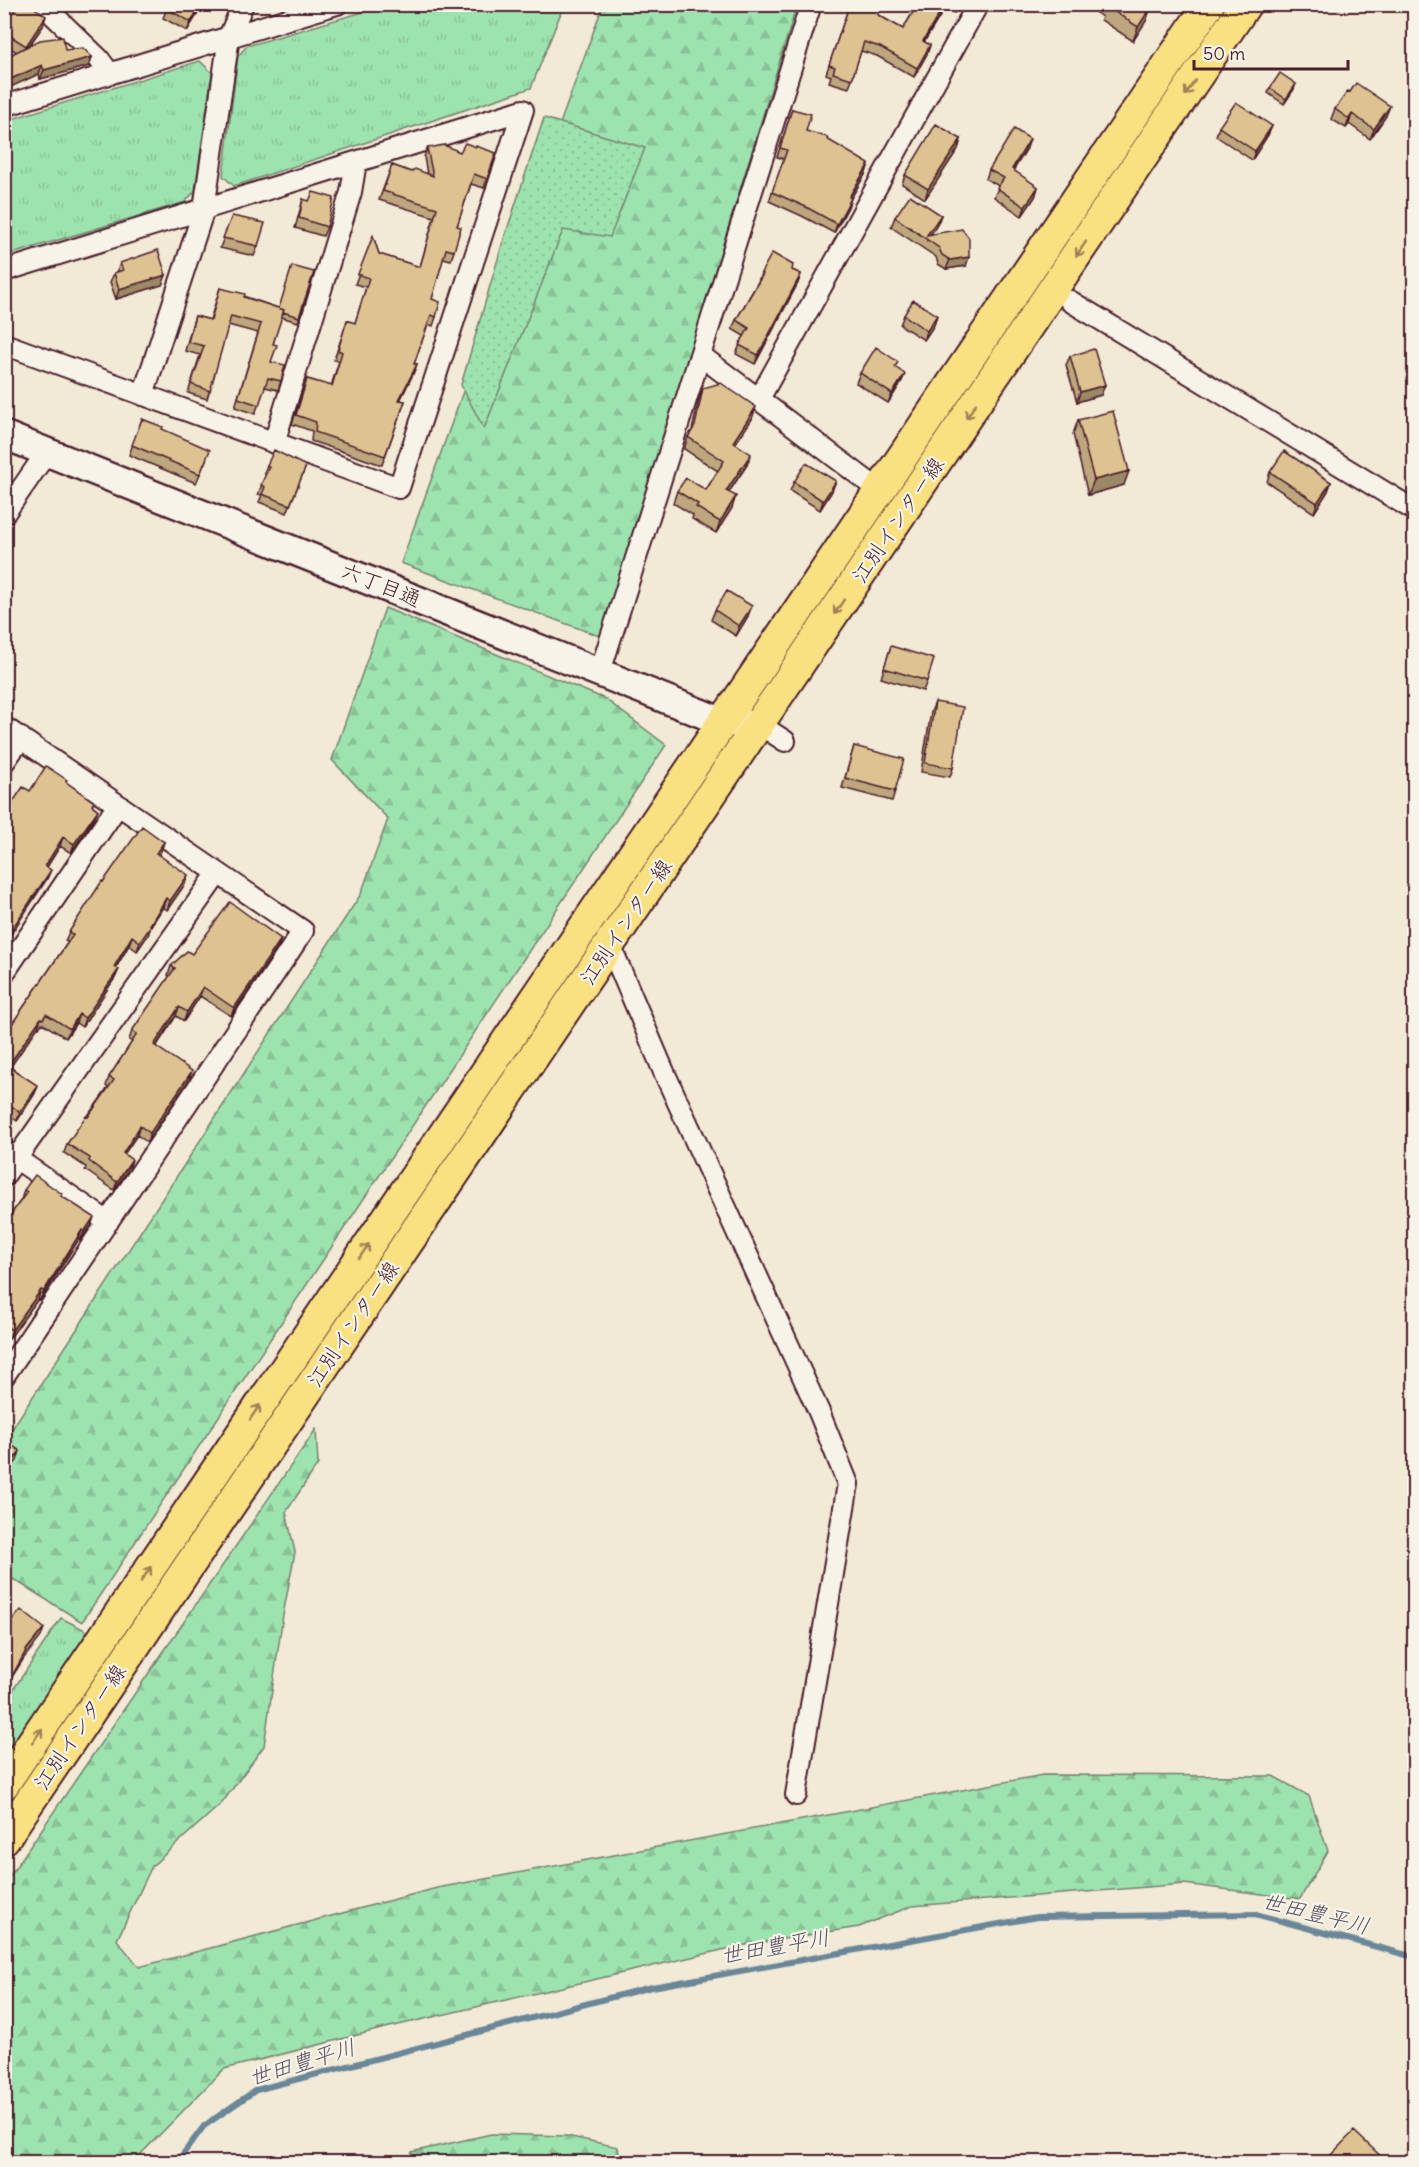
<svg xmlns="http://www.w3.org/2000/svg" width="1419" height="2167" font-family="Delius,'Klee One',sans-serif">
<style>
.grass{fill:url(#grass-tufts);stroke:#74816d;stroke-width:1.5}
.forest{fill:url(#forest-firs);stroke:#74816d;stroke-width:1.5}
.park{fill:url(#park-dots);stroke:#74816d;stroke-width:1.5}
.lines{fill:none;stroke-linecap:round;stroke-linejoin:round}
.stream{stroke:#6b8799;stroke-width:6}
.street-casing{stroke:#4a1f2b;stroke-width:24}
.secondary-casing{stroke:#4a1f2b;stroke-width:32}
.primary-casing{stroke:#4a1f2b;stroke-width:34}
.street{stroke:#f7f3e8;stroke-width:20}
.secondary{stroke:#f7f3e8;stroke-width:27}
.primary{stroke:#f9e181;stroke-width:30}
.wall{fill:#bea77e;stroke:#4a1f2b;stroke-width:1.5}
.shaded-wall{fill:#9b8866;stroke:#4a1f2b;stroke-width:1.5}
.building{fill:#ddc292;stroke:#4a1f2b;stroke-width:1.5}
.oneway{stroke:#a28056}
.labels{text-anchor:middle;stroke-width:4.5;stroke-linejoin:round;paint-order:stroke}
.street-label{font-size:21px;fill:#4a1f2b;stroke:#f7f3e8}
.water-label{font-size:22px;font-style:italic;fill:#5a5362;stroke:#f7f3e8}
</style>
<defs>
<pattern id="grass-tufts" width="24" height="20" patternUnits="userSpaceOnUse" patternTransform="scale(1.5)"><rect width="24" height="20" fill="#9de3af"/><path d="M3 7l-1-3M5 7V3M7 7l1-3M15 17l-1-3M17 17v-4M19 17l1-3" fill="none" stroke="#89c297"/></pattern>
<pattern id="forest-firs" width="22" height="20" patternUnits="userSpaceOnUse" patternTransform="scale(1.5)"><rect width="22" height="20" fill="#9de3af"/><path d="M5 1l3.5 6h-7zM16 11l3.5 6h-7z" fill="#89c297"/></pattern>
<pattern id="park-dots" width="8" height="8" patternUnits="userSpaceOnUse" patternTransform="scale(1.5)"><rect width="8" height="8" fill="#9de3af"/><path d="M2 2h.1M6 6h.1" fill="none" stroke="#89c297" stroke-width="1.8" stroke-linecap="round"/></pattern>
</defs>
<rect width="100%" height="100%" fill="#f2e9d7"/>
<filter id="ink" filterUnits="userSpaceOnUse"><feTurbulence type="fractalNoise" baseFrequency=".0167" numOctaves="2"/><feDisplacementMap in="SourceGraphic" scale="12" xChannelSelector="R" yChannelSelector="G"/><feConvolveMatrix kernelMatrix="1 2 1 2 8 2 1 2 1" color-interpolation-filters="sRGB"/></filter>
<g filter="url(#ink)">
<!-- grass -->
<path class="grass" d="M390 4 564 5 531 88 234 186 223 176 238 56 247 46Z
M200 61 212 73 195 191 185 202 5 256V121Z
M61 1618 89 1632 5 1756V1702Z"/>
<!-- forest -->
<path class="forest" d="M603 5H797L602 637 401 563Z
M385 608 605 699 666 745 82 1622 5 1574 4 1441 361 894 388 819 332 760Z
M316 1429 318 1464 286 1512 295 1552 283 1615 264 1746 222 1803 152 1866 117 1940 139 1967 437 1888 1043 1775 1273 1776 1309 1796 1328 1851 1300 1899 1184 1884 912 1906 859 1927 739 1946 381 2029 224 2069 133 2162H5V1883Z
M491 2134 567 2136 618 2147 620 2162H409L412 2152Z"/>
<!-- park -->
<path class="park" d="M544 118 645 148 610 237 563 230 484 429 461 385 502 245Z"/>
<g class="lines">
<!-- stream -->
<path class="stream" d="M177 2162 204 2126 256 2090 647 1988 1037 1917 1255 1914 1414 1957"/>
<!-- street casing -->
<g class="street-casing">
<path id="street" d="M42 4 99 59 110 74
M4 106 337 4
M4 271 523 110 399 488 4 344
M1070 301 1414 510
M700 355 880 491
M143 395 204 209 229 37 243 4
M759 399 978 4
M274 443 351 192 356 162
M4 514 47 452
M600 672 811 4
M759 724 785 741
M4 727 303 931 4 1376
M4 762 21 738
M607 938 664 1072 819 1412 848 1484 796 1795
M4 973 118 805
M4 1150 108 1222
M4 1176 218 873"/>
</g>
<!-- secondary casing -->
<g class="secondary-casing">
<path id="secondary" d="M4 435 723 722 743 723"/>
</g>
<!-- primary casing -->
<g class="primary-casing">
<path id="primary" d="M4 1784 1209 4
M4 1839 1246 4"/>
</g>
<!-- street -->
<use href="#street" class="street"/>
<!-- secondary -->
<use href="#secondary" class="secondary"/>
<!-- primary -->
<use href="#primary" class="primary"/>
</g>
<!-- wall -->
<path class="wall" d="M169 4H202L200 10 187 31 163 18Z
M854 4 878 15 903 29 918 4H958L954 13 945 8 924 42 930 45 927 54 914 77 877 56 861 51 849 88 829 82 831 76 826 74 848 9 852 10Z
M1083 4H1148L1151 7 1146 21 1133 41 1101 20 1102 17Z
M4 25 43 26 29 46 65 50 92 57 89 66 40 79 39 74 17 52 4 44Z
M1270 88 1294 89 1284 104 1268 93Z
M1350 92 1386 116 1370 139 1349 124 1346 128 1331 119 1335 109Z
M792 109 806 131 827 139 866 173 851 198 848 207 834 233 802 216 769 201 784 159 777 157Z
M1272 126 1268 135 1252 160 1216 136 1219 127Z
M961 139 958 149 925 199 902 184 905 175Z
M476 147 496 153 484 188 471 184 457 226 454 251 451 260 443 258 432 299 436 317 433 326 428 324 414 364H417L413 374 400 400 405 401 382 465 311 441 312 431 292 424 307 379 331 386 339 361 334 360 344 330 355 323 366 287 355 284 373 236 379 254 420 267 434 217 379 200 392 165 411 172 427 174 424 157 427 148 460 152Z
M1027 148 1013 171 1038 187 1035 197 1022 216 994 197 999 186 986 179 989 170Z
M303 199 327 227 323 236 295 228Z
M941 215 937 225 930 235 966 266 946 269 938 264 936 257 891 227 895 217Z
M232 216 258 246 254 256 220 248Z
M120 263 166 275 162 285 116 299 110 282 114 273 117 272Z
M792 270 801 274 798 283 755 364 736 354 744 336 732 329 736 320 758 282 761 273Z
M314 272 298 322 281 317 273 344 271 362 281 381 278 390 265 387 255 414 235 407 258 333 228 325 207 399 188 393 200 355 185 351 192 325 195 316 210 320 220 288 278 308Z
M904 315H937L934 325 924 340 900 325Z
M1070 356 1101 395 1077 402 1066 365Z
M896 368 905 374 901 383 888 403 856 383 860 373Z
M703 388 752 419 735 444 747 465 729 492 732 508 716 533 692 519 693 515 673 503 677 491 706 490 718 471 684 449 688 437 692 430 699 399Z
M142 419 162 429 206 460 196 483 129 455Z
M1078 420 1124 485 1088 495 1073 434Z
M267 465 306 466 287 513 259 502 262 495 258 494 266 475 264 473Z
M1270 472 1331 482 1328 491 1314 513 1267 482Z
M794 482 832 491 820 510 790 491Z
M715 610 748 616 736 636 711 620Z
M891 646 927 681 923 691 881 678Z
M935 702 953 768 950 777 921 772 931 712Z
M854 746 895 791 892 801 842 788Z
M66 783 98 810 94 818 71 853 60 846 47 867V879L30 791Z
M164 842 161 851 158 855 185 884 167 910 163 907 151 926 148 935 137 951 129 945 116 968 119 969 115 978 82 1027 76 1023 66 1038 42 1023 39 1028 38 1027 10 1067 38 1086 34 1095 17 1121 10 1116 8 1119 4 1117V1019L12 1024 68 942 65 941 69 932 103 882Z
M281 939 278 947 231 1016 200 996 184 1021 176 1016 156 1047 189 1080 147 1142 137 1135 124 1154 129 1169 114 1190 85 1170 86 1167 64 1153 67 1144 108 1088 106 1086 109 1077 132 1042 129 1040 132 1031 170 976 168 975 171 966 192 954Z
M24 1190 62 1196 91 1226 80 1241 79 1239 40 1300 38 1299 9 1339 4 1336V1224L21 1200Z
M1329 2157 1388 2163H1327Z"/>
<!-- shaded-wall -->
<path class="shaded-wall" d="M201 4H202L200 10 187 31 191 22Z
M945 4H946L945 8 919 50 923 41Z
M1151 7 1146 21 1133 41 1138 27Z
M46 16 43 26 22 55 26 46Z
M930 45 927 54 914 77 917 68Z
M92 57 89 66 40 79 44 70Z
M42 65 39 74 4 90V82Z
M1296 84 1294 89 1284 104 1286 99Z
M1390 106 1386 116 1370 139 1374 129Z
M1352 114 1349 124 1346 128 1349 119Z
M1272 126 1268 135 1252 160 1255 151Z
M961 139 958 149 925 199 928 189Z
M1030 139 1027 148 1008 179 1012 169Z
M869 164 866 173 846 206 849 197Z
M1038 187 1035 197 1022 216 1025 207Z
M851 198 848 207 834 233 837 224Z
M941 215 937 225 927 240V235Z
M969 257 966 266 946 269 950 260Z
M801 274 798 283 755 364 758 355Z
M166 275 162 285 116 299 119 289Z
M937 315 934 325 924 340 927 331Z
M417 364 413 374 396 409 399 400Z
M905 374 901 383 888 403 892 394Z
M1105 385 1101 395 1077 402 1080 392Z
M756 407 752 419 729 453 733 442Z
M751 454 747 465 722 502 726 491Z
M1129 471 1124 485 1088 495 1094 480Z
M836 481 832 491 820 510 823 501Z
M1331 482 1328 491 1314 513 1317 503Z
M736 496 732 508 716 533 720 522Z
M752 606 748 616 736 636 739 626Z
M98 810 94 818 71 853 74 844Z
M63 837 60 846 42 875 45 866Z
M164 842 161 851 153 863 156 853Z
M51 870 47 879 4 945V941Z
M188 875 185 884 167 910 170 901Z
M166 898 163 907 151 926 148 935 137 951 140 942Z
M132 936 129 945 111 976 114 967Z
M281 939 278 947 231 1016 234 1008Z
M119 969 115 978 82 1027 85 1018Z
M203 987 200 996 184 1021 187 1012Z
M179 1007 176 1016 151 1054 154 1045Z
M79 1014 76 1023 66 1038 70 1029Z
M41 1018 38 1027 5 1075 8 1066Z
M192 1071 189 1080 147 1142 150 1133Z
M38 1086 34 1095 17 1121 20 1112Z
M140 1126 137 1135 119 1162 123 1153Z
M132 1160 129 1169 114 1190 117 1182Z
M94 1217 91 1226 80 1241 84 1232Z
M82 1230 79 1239 40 1300 44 1291Z
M41 1290 38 1299 9 1339 12 1330Z
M20 1451 17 1461 4 1477V1473Z
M44 1628 41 1637 24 1658 4 1690V1686L27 1649Z"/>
<!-- building -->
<path class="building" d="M18 4 23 7 27 4H29L46 16 26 46 4 32V25Z
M169 4H201L191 22 167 9Z
M854 4H874L880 6 878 15 903 29 918 4H945L923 41 930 45 917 68 880 47 864 42 852 79 833 73 835 67 829 65 848 9 852 10Z
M1107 4H1148L1151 7 1138 27 1106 6Z
M63 37 65 50 83 48 92 57 44 70 42 65 4 82V58L40 40Z
M1280 73 1296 84 1286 99 1270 88Z
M1356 83 1390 106 1374 129 1352 114 1349 119 1335 109 1348 91 1350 92Z
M1236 102 1272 126 1255 151 1219 127Z
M792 109 811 114 806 131 827 137V139L869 164 849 197 851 198 837 224 806 207 772 192 787 150 780 148Z
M936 124 961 139 928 189 905 175Z
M1014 129 1030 139 1012 169 1038 187 1025 207 997 188 1004 178 989 170Z
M465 143 476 147V146L496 153 487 179 474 174 457 226 461 227 454 251 446 249 432 299 440 302 436 317 431 315 414 364H417L399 400 405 401 385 456 315 432 316 422 296 415 307 379 332 386 342 352 338 350 347 320 355 323 369 278 358 274 373 236 379 254 420 267 437 208 383 191 392 165 411 172 415 169 433 176 427 148 444 145 460 152Z
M313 192 334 198 327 227 299 218 303 199 309 201Z
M910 195 941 215 927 235 962 229 969 238V257L950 260 942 255 939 248 895 217Z
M232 216 265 223 258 246 223 238Z
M158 250 166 275 119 289 114 273 123 270 120 263Z
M772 253 793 265 792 270 801 274 758 355 739 345 749 328 736 320 763 274 761 273Z
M292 266 314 272 299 317 283 312 284 310 279 308Z
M220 288 245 294 244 297 284 310 273 344 277 345 271 362 285 365 281 381 268 378 259 405 238 398 261 324 231 316 210 391 191 384 204 346 188 342 195 316 211 320Z
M913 300 937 315 927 331 904 315Z
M876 347 898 362 895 367 905 374 892 394 860 373Z
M1094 349 1105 385 1080 392 1070 356Z
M721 383 756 407 733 442 751 454 726 491 736 496 720 522 696 507 698 504 677 491 686 478 706 490 724 461 688 437 695 426 703 388Z
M1113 411 1129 471 1094 480 1078 420Z
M142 419 163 427 162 429 210 450 200 474 132 445Z
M274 450 306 466 290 505 262 494 265 487 261 485 269 467 267 465Z
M1284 451 1331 482 1317 503 1270 472Z
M806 463 836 481 823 501 794 482Z
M727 591 752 606 739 626 715 610Z
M891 646 934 659 927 681 884 668Z
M935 702 963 707 953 768 925 763Z
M854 746 904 759 895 791 845 778Z
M46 766 67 780 66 782 94 802 92 805 98 810 74 844 63 837 45 866 51 870 4 941V815L23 787 30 791Z
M142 826 164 842 156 853 188 875 170 901 166 898 150 925 151 926 140 942 132 936 114 967 119 969 85 1018 79 1014 70 1029 46 1014 43 1019 41 1018 8 1066 38 1086 20 1112 13 1107 11 1110 4 1106V1019L12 1024 73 935 69 932 102 881 103 882Z
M230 902 281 939 234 1008 203 987 187 1012 179 1007 154 1045 192 1071 150 1133 140 1126 123 1153 132 1160 117 1182 89 1161 90 1158 67 1144 86 1116 88 1117 114 1080 109 1077 137 1034 132 1031 175 968 171 966 187 951 192 954Z
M35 1175 62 1194 61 1196 94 1217 84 1232 82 1230 44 1291 41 1290 12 1330 4 1325V1224L27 1192 24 1190Z
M4 1440 20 1451 4 1473Z
M21 1610 44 1628 27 1649 12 1676 4 1686V1644L5 1643 4 1642V1630Z
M1354 2131 1388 2163H1334L1329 2157Z"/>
<!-- one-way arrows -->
<defs><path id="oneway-shaft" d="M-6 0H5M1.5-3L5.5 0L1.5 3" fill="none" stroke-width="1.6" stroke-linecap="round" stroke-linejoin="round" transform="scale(1.5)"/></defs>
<g class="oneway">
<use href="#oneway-shaft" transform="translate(1190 88) rotate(124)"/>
<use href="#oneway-shaft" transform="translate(1081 249) rotate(124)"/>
<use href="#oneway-shaft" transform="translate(971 411) rotate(124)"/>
<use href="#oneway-shaft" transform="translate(839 607) rotate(124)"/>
<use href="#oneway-shaft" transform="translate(364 1251) rotate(-56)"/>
<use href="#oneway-shaft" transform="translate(255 1412) rotate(-56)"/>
<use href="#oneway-shaft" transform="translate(146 1574) rotate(-56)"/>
<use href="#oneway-shaft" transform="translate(37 1736) rotate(-56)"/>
</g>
</g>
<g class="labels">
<!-- street labels -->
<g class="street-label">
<text transform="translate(898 520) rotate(-56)" y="7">江別インター線</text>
<text transform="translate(381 585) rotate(22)" y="7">六丁目通</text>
<text transform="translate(626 922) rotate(-56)" y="7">江別インター線</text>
<text transform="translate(353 1324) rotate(-56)" y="7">江別インター線</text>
<text transform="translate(80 1727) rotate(-56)" y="7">江別インター線</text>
</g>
<!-- water labels -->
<g class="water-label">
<text transform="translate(1316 1913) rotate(14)" y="8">世田豊平川</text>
<text transform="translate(775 1946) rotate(-10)" y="8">世田豊平川</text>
<text transform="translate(302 2062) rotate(-17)" y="8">世田豊平川</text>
</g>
</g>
<!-- margin -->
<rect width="1419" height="2167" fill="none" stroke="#f7f3e8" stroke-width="24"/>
<rect x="12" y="12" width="1395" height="2143" fill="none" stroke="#4a1f2b" stroke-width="2" filter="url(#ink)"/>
<!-- scale -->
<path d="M1194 60v9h154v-9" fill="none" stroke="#4a1f2b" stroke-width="3"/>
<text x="1203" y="60" font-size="18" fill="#4a1f2b" stroke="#f7f3e8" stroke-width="4.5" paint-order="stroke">50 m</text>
</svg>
